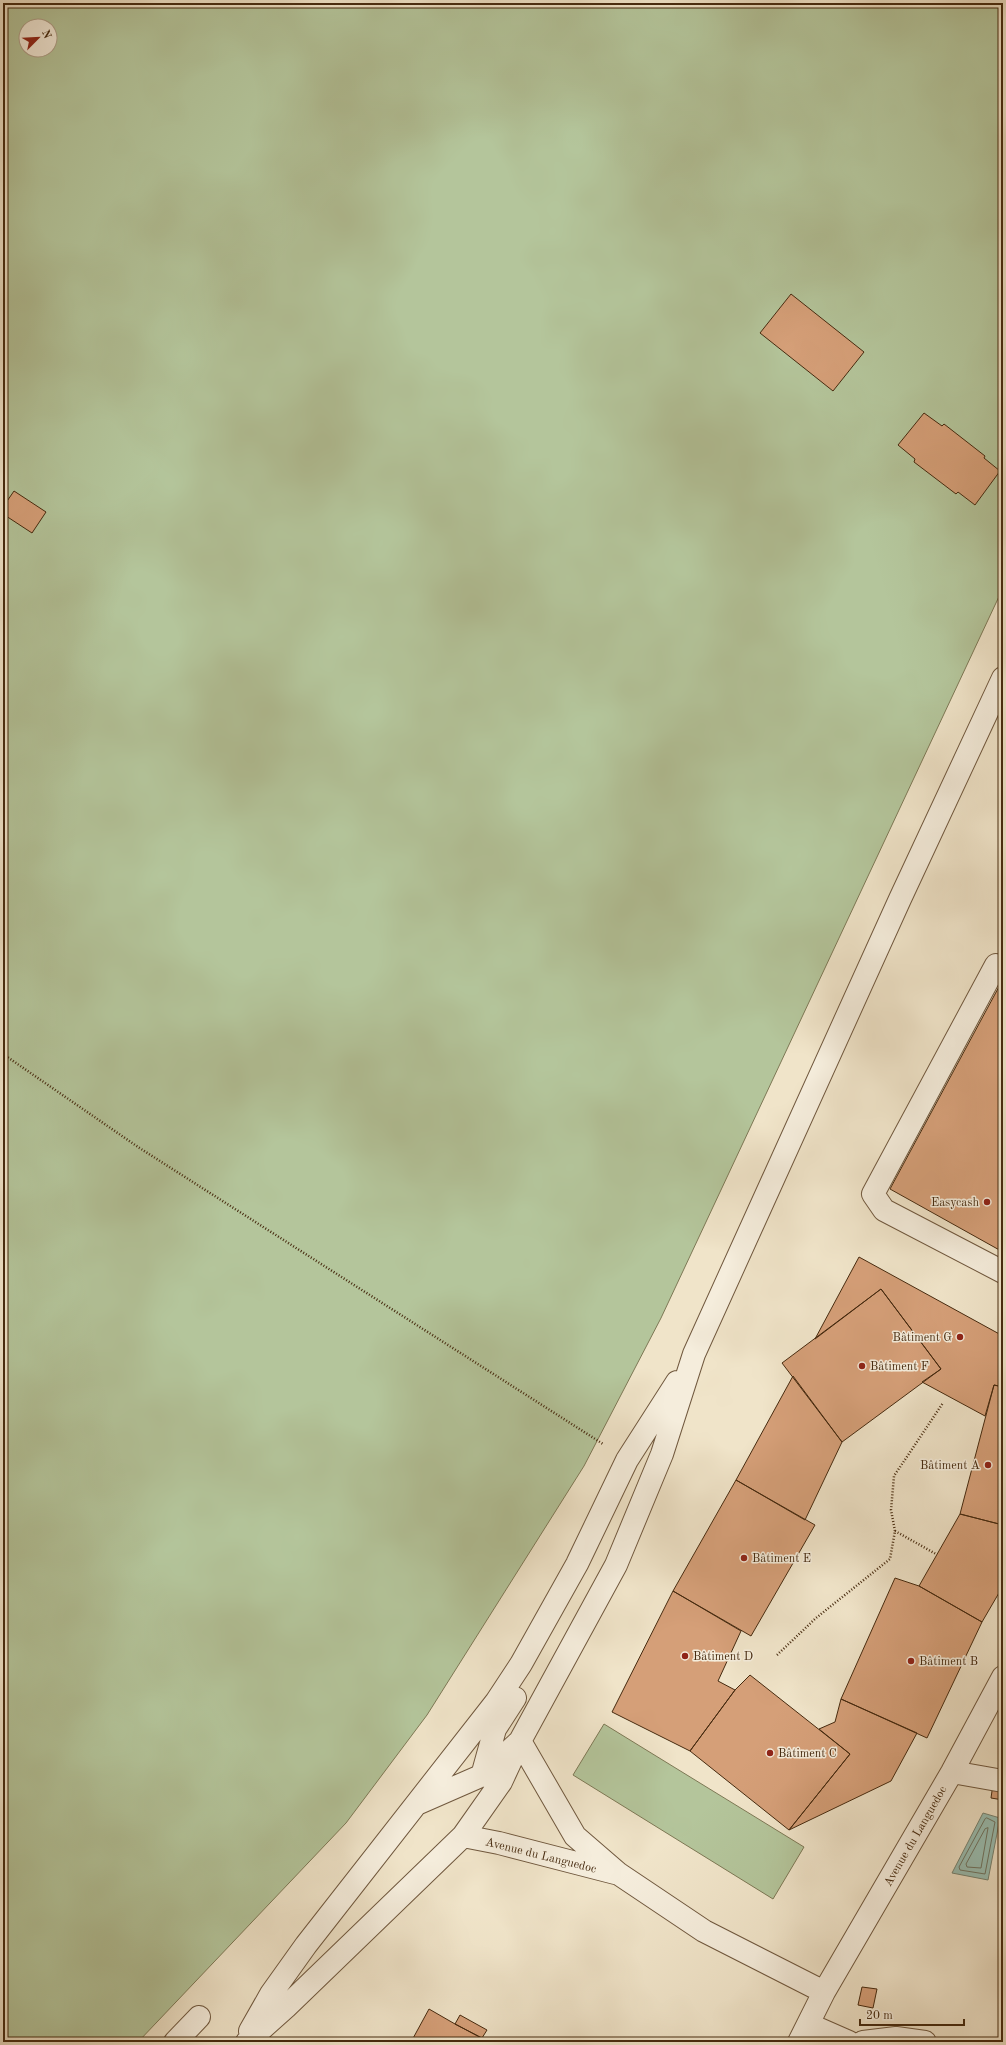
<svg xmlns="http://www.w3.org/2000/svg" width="1006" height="2045" font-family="'Old Standard TT',serif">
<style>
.green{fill:#b4c59b;stroke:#7d7855;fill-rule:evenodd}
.water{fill:#9abfb3;stroke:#788371}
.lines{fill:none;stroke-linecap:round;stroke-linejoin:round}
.shore{stroke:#707461;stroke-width:1}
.building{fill:#d59f78;stroke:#462a0f}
.minor-casing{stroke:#70583e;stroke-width:24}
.path{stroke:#462a0f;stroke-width:2.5;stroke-dasharray:1 2;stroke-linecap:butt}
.minor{stroke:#f5eddc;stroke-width:22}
.poi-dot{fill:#8f2418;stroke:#f5eddc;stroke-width:1.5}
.labels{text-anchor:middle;stroke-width:3;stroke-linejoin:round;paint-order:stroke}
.poi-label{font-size:12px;fill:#462a0f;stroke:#f5eddc;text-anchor:start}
.street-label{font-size:12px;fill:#462a0f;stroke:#f5eddc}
</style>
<rect width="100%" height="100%" fill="#f0e4c9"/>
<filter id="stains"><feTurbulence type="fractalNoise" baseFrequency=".005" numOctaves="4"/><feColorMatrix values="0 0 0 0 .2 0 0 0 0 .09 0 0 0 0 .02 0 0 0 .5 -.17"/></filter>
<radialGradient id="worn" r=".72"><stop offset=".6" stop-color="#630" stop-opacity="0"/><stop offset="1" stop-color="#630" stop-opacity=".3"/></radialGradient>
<!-- green -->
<path class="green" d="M3 3H1003V588L661 1318 584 1466 427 1715 346 1823 138 2042H3ZM26 26H50V50H26Z
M604 1724 804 1847 773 1899 573 1775Z"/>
<!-- water -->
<path class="water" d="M983 1813 1000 1818 988 1880 952 1873Z"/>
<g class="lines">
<!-- shore -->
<path class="shore" d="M987 1818 995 1822 985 1874 960 1870 959 1867 985 1819Z
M988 1828 981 1868 967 1867 966 1864 985 1829Z"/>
</g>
<!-- building -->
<path class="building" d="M791 294 864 352 833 391 760 333Z
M924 413 942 426 944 424 985 456 984 458 1000 471 975 505 958 492 956 494 914 462 915 459 898 445Z
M14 491 46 512 32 533 3 514V507Z
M1001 983 1003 984V1252L890 1189Z
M859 1257 1003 1336V1387L994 1385 985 1416 922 1382 941 1369 881 1289 815 1339Z
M881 1289 941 1369 842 1442 782 1363Z
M793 1376 842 1442 805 1520 736 1480Z
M994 1385 1003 1387V1525L960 1514Z
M736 1480 815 1525 751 1636 673 1591Z
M960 1514 1003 1525V1586L982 1622 919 1586Z
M895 1578 919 1586 982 1622 927 1738 841 1699Z
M673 1591 741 1631 718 1681 735 1690 690 1751 612 1712Z
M750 1675 850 1754 789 1830 690 1751 735 1690Z
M841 1699 917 1733 891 1781 789 1830 850 1754 819 1729 835 1722Z
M993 1784 1003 1785V1800L991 1798Z
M862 1987 877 1989 873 2008 858 2005Z
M429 2009 455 2024 489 2042H411Z
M460 2015 487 2030 482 2038 455 2024Z"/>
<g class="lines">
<!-- minor casing -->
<g class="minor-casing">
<path id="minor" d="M1003 967 996 965 873 1194 884 1210 1003 1272
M952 1772 1003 1781
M482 1776 495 1729 515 1698
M419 1803 483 1775 520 1741 575 1836 619 1874 704 1931 824 1992
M463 1836 499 1843 615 1873
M808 2024 849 2042
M250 2031 271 1994 306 1945 496 1702 521 1664 577 1564 627 1460 677 1382
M175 2042 199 2017
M247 2042 286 2007 463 1836 501 1782 520 1741 616 1565 662 1454 694 1354 900 899 1003 678
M799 2042 824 1992 952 1772 1003 1677
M863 2042 896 2038 925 2042"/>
</g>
<!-- path -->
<path class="path" d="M3 1054 138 1147 603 1444
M895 1531 936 1554
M1001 1590 1003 1591
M777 1655 816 1618 890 1559 895 1531 891 1510 894 1476 943 1403"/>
<!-- minor -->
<use href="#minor" class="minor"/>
</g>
<!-- markers -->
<g class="poi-dot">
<circle cx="987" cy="1202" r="4"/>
<circle cx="960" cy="1337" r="4"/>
<circle cx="862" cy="1366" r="4"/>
<circle cx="988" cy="1465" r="4"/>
<circle cx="744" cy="1558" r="4"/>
<circle cx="685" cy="1656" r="4"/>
<circle cx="911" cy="1661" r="4"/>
<circle cx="770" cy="1753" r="4"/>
</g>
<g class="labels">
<!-- poi labels -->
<g class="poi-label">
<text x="979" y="1206" text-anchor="end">Easycash</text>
<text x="952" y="1341" text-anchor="end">Bâtiment G</text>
<text x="870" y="1370">Bâtiment F</text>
<text x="980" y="1469" text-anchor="end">Bâtiment A</text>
<text x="752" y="1562">Bâtiment E</text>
<text x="693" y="1660">Bâtiment D</text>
<text x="919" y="1665">Bâtiment B</text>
<text x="778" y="1757">Bâtiment C</text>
</g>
<!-- street labels -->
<g class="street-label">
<text transform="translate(915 1836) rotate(-60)" y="4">Avenue du Languedoc</text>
<text transform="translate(541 1855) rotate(14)" y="4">Avenue du Languedoc</text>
</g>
</g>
<!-- margin -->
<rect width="1006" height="2045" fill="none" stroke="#f0e4c9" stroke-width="16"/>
<rect x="4" y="4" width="998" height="2037" fill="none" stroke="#462a0f" stroke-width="2"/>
<rect x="8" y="8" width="990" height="2029" fill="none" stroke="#462a0f"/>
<!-- north arrow -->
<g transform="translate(38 38) rotate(66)"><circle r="19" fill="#f5eddc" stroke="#af9f8a"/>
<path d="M0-3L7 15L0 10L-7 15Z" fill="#8f2418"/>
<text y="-6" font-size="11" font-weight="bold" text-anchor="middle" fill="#462a0f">N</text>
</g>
<!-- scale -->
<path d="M860 2019v6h104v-6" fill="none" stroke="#462a0f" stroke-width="2"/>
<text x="866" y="2019" font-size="12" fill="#462a0f" stroke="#f5eddc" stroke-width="3" paint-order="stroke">20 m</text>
<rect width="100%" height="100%" filter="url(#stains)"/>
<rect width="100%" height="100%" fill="url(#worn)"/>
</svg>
